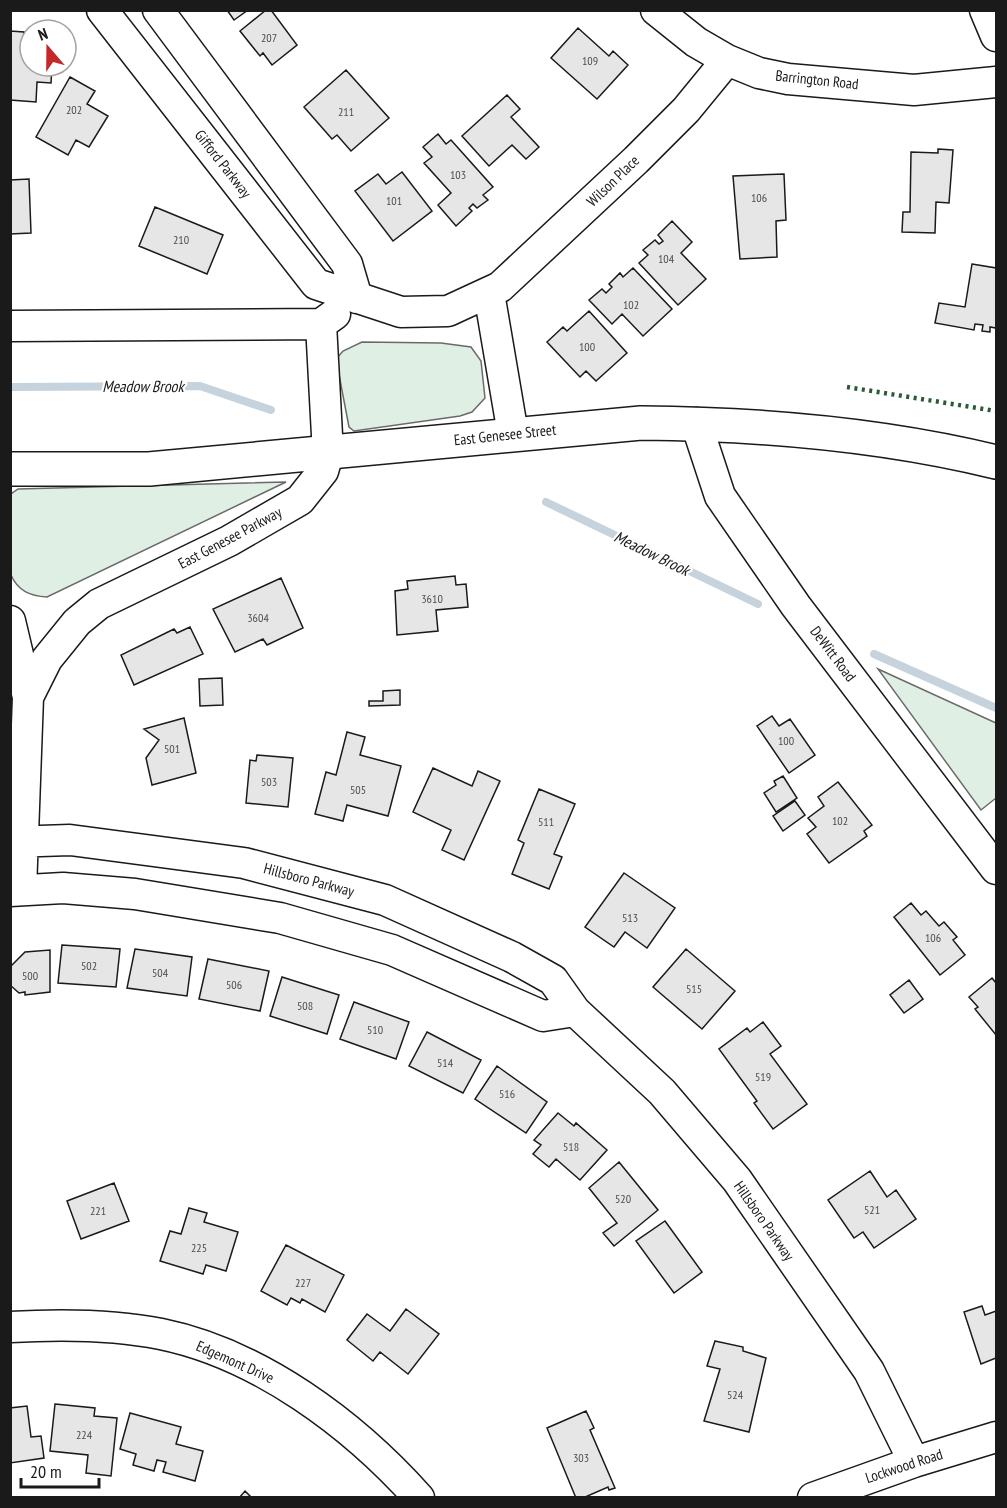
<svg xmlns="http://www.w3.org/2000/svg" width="1007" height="1508" font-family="'PT Sans Narrow',sans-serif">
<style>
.green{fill:#e0efe3;stroke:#6a6a6a;stroke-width:1.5}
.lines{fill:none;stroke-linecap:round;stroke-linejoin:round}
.stream{stroke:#c6d2dc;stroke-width:8}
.building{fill:#e6e6e6;stroke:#1a1a1a;stroke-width:1.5}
.minor-casing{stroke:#1a1a1a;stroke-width:33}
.major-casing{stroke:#1a1a1a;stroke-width:36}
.minor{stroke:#fff;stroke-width:30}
.major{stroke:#fff;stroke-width:33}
.hedge{stroke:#2b5a34;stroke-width:4.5;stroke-dasharray:3 4.5;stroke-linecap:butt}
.labels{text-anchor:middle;stroke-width:4.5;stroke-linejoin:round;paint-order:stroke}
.number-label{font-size:12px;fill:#4d4d4d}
.street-label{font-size:15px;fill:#1a1a1a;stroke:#fff}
.water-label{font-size:16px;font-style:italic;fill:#1a1a1a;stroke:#fff}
</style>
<rect width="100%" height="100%" fill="#fff"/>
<!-- green -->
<path class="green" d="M362 342 441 343 471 347 481 361 485 398 472 412 460 416 354 431 349 427 336 359 343 351Z
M286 482 47 597C30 596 18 591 11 575V494L18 489Z
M878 669 996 723V798L981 810Z"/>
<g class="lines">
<!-- stream -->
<path class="stream" d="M10 387 200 386 271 410
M546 502 758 604
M874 654 996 708"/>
</g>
<!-- building -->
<path class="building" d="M227 10H248L234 20Z
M266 10H271L297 45 272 65 263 53 260 56 240 31Z
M578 28 609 56 613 51 628 65 597 99 551 58Z
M10 31 24 32 23 46 30 47V66H52L51 83 37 82 36 102 10 100Z
M346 70 389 118 351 151 337 135 332 139 304 107Z
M70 77 95 91 87 104 108 116 89 147 76 140 68 155 36 137Z
M507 95 520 109 511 117 539 147 526 159 512 145 489 166 462 136Z
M438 134 446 144 451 140 493 187 483 195 488 200 477 208 473 204 469 208 472 211 456 226 438 205 451 193 424 163 432 157 423 147Z
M938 149 953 150 949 203 936 202 935 233 902 232 903 212H910L911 152 938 153Z
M402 172 432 211 393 241 355 191 378 174 386 184Z
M784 174 786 220 776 221 777 257 740 259 733 176Z
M29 179 31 233 10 234V180Z
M155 207 223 235 207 274 139 246Z
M672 221 692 242 681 253 706 279 678 305 639 263 648 255 643 250 655 240 659 244 663 241 658 235Z
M972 264 996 268V328L990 327V332L982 331 983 325 975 324 974 330 935 323 939 303 965 307Z
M633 268 672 309 643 336 622 314 612 324 589 300 602 289 606 293 612 287 609 284 620 273 623 277Z
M589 311 627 353 596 381 586 371 580 377 547 342 563 327 567 331Z
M455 576 456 585 466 584 468 607 436 610 438 631 397 635 395 591 408 589 407 581Z
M281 578 303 628 267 645 263 639 235 652 213 609Z
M190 627 203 654 134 685 121 655 174 629 177 633Z
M222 678 223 705 200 706 199 679Z
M400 690V705L369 706V701H383V691Z
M772 716 779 726 790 719 815 755 789 773 757 726Z
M184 718 196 773 152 785 146 758 159 740 144 729Z
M347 732 365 737 360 755 401 766 388 816 347 805 343 821 315 814 326 772 336 775Z
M257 755 293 758 288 807 246 803 250 760 256 761Z
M433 768 472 786 478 771 500 781 464 860 442 850 451 830 413 812Z
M783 776 797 798 776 812 764 793 776 785 774 781Z
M838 782 872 825 864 831 867 836 829 863 807 834 816 827 808 818 824 806 818 797Z
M539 789 575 804 554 854 562 857 549 889 512 874 524 843 518 840Z
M795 801 805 815 783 831 773 816Z
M624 873 675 908 647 948 625 932 614 947 585 927Z
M911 903 921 915 926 911 939 926 944 922 957 937 953 940 965 955 940 975 894 917Z
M62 945 120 949 116 987 58 983Z
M135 949 192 957 187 996 127 988Z
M686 949 735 991 702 1029 653 987Z
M50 950V992L25 995V992L19 993 10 985V967L25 952Z
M208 959 269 971 260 1011 199 999Z
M282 977 339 995 327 1034 270 1016Z
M992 978 996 983V1035L975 1009 978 1007 969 997Z
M909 980 923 999 904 1013 890 995Z
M354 1002 409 1022 396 1059 340 1039Z
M763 1022 781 1046 770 1054 807 1104 773 1129 754 1103 757 1101 719 1049 747 1028 750 1032Z
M427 1032 481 1060 463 1093 409 1066Z
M497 1066 547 1102 526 1133 475 1099Z
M558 1113 574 1126 576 1123 607 1150 580 1180 556 1159 549 1167 533 1154 541 1145 534 1140Z
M619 1162 658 1210 614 1246 603 1233 617 1223 589 1188Z
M870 1171 887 1197 896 1190 916 1219 874 1248 863 1232 854 1238 828 1200Z
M114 1183 129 1221 81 1239 67 1201Z
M189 1208 207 1213 204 1222 238 1232 226 1271 206 1265 203 1274 160 1261 170 1231 181 1234Z
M665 1221 702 1272 674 1293 636 1241Z
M286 1245 344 1275 325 1312 302 1299 300 1303 291 1298 287 1305 261 1291Z
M982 1306 985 1315 996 1311V1358L981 1364 964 1312Z
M406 1309 439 1334 408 1374 380 1352 373 1361 347 1340 367 1314 390 1331Z
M715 1341 743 1347V1351L766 1358 749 1432 704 1421 720 1369 707 1366Z
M55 1404 95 1408 94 1416 117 1418 111 1476 86 1473 88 1455 50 1451Z
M27 1406 31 1437 41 1436 44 1458 10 1463V1408Z
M586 1411 594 1428 590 1430 615 1488 609 1490 608 1487 583 1498H576L547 1428Z
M130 1413 181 1427 176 1444 203 1451 195 1481 163 1472 166 1462 157 1460 154 1471 133 1465 136 1454 120 1449Z
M245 1491 252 1498H239Z"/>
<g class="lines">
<!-- minor casing -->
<g class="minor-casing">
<path id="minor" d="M102 10 316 284 401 312 448 311 500 287 636 160 686 110 727 60
M158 10 347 264 357 298
M656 10 696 42 727 60 759 73 788 79 914 90 996 82
M985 10 996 36
M489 293 513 434
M10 326 321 324 335 314
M696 423 720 496 796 606 996 869
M10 621 28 697 21 890
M28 697 47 659 77 622 99 604 229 541 300 500 323 471 328 454 321 324
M10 842 70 840 244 863 385 900 512 957 553 980 575 1011 662 1092 737 1180 869 1371 914 1462
M10 891 63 888 135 894 280 918 392 950 543 1016 575 1011
M10 1327C61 1324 111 1324 161 1334 259 1354 353 1424 419 1498
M813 1498 914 1462 996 1437"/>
</g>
<!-- major casing -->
<g class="major-casing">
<path id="major" d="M10 469H149L641 423C760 424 881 434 996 462"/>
</g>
<!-- minor -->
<use href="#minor" class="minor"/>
<!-- major -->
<use href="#major" class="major"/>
<!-- hedge -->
<path class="hedge" d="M847 387 996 411"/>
</g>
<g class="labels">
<!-- number labels -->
<g class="number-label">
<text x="269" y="42">207</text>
<text x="590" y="65">109</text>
<text x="74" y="114">202</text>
<text x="346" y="116">211</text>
<text x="458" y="179">103</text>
<text x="759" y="202">106</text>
<text x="394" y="205">101</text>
<text x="181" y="244">210</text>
<text x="666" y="263">104</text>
<text x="631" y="309">102</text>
<text x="587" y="351">100</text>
<text x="432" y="603">3610</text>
<text x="258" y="622">3604</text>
<text x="786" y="745">100</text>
<text x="172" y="753">501</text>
<text x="269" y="786">503</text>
<text x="358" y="794">505</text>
<text x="840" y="825">102</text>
<text x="546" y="826">511</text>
<text x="630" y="922">513</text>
<text x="933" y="942">106</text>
<text x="89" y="970">502</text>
<text x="160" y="977">504</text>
<text x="30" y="980">500</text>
<text x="234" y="989">506</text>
<text x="694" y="993">515</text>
<text x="305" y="1010">508</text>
<text x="375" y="1034">510</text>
<text x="445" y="1067">514</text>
<text x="763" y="1081">519</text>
<text x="507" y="1098">516</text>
<text x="571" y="1151">518</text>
<text x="623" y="1203">520</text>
<text x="872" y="1214">521</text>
<text x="98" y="1215">221</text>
<text x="199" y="1252">225</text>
<text x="303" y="1287">227</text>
<text x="735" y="1399">524</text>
<text x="84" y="1439">224</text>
<text x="581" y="1462">303</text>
</g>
<!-- street labels -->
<g class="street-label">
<text transform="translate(817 80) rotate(6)" y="5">Barrington Road</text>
<text transform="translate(223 164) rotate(52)" y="5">Gifford Parkway</text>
<text transform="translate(613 181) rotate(-44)" y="5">Wilson Place</text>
<text transform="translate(505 435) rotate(-6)" y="5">East Genesee Street</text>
<text transform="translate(230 538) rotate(-28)" y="5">East Genesee Parkway</text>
<text transform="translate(833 654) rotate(53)" y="5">DeWitt Road</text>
<text transform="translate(309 880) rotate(15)" y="5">Hillsboro Parkway</text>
<text transform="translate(764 1221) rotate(55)" y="5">Hillsboro Parkway</text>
<text transform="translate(235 1362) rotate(24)" y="5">Edgemont Drive</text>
<text transform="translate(904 1466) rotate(-18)" y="5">Lockwood Road</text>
</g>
<!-- water labels -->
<g class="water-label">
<text x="143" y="392">Meadow Brook</text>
<text transform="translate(652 553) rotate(26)" y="6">Meadow Brook</text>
</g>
</g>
<!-- border -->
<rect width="1007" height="1508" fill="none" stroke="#1a1a1a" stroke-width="24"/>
<!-- north arrow -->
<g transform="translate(48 48) rotate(340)"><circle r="28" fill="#ffffff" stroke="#a3a3a3" stroke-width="1.5"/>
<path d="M0-4.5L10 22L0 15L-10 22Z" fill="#c62828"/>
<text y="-9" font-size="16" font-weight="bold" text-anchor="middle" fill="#1a1a1a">N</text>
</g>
<!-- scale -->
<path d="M21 1478v9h78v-9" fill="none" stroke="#1a1a1a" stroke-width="3"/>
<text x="30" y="1478" font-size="18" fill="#1a1a1a" stroke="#ffffff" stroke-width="4.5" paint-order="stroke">20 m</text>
</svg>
